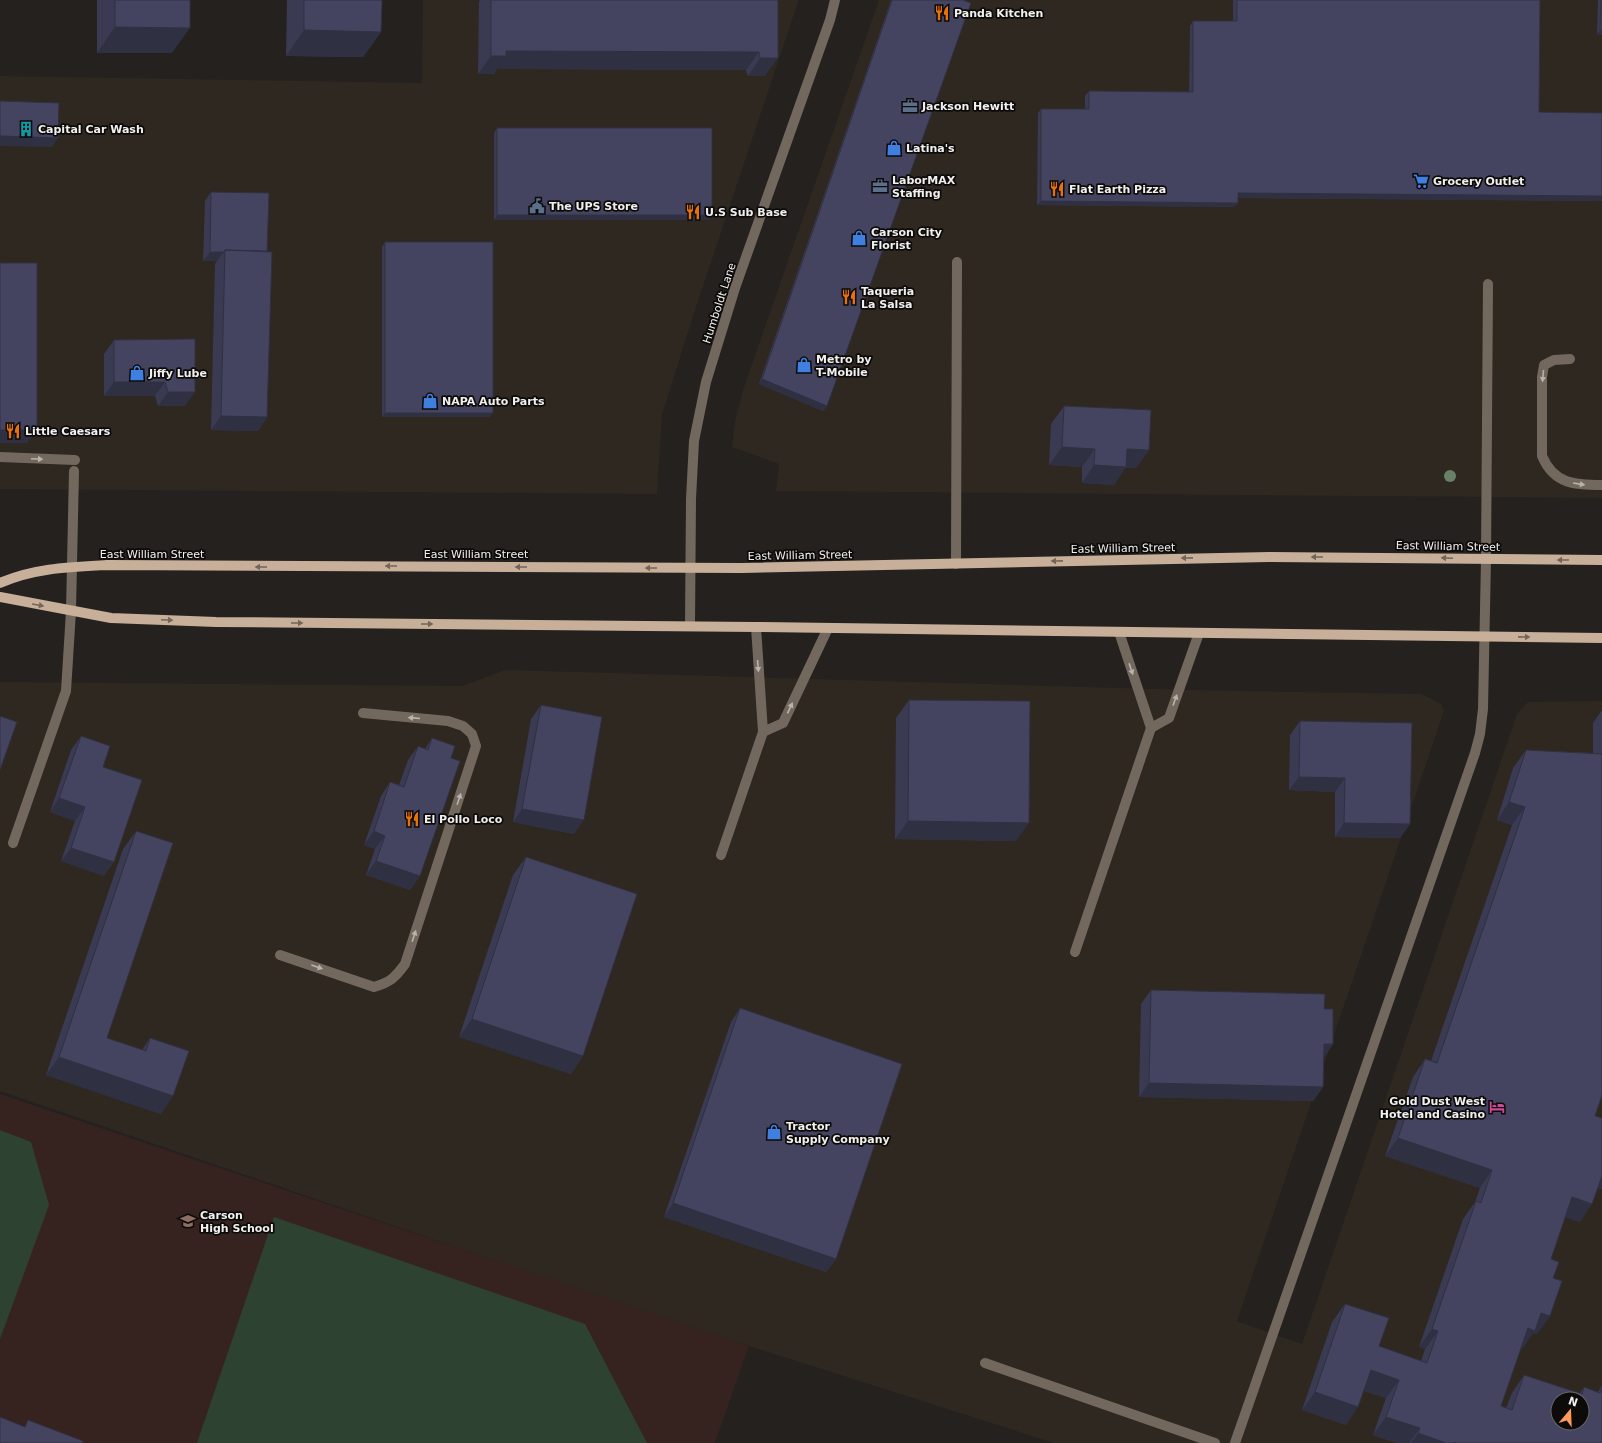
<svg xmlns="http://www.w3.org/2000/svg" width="1602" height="1443" font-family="'DejaVu Sans',sans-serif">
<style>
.built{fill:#2f2820;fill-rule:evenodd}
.education{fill:#362320}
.green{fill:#2e4232}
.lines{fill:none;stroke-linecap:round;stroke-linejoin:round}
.service{stroke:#73685e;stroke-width:10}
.minor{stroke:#73685e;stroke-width:10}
.primary{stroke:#c7af9a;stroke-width:10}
.tree{fill:#678068}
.wall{fill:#3a3a53}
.shaded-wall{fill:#303043}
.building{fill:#444460;stroke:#303043;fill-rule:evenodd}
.oneway{fill:#b9b3ad}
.oneway2{fill:#736559}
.labels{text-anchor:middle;stroke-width:3.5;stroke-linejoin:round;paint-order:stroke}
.poi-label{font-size:11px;font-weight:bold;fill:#f2f0ee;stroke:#0c0b0a;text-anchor:start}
.street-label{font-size:11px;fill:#f2f0ee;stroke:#0c0b0a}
</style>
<rect width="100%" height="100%" fill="#24211e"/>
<!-- built -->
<path class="built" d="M423 0H798L797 5 694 313 662 415 657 494 0 489V76L422 83Z
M879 0H1602V498L776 491 779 464 732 447 735 421 744 387Z
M505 670 1189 690 1421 694 1441 704 1444 711 1237 1321 1302 1344 1517 714 1528 702 1602 701V1443H1054L671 1321 0 1091V682L463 686ZM1558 1399H1582V1423H1558Z"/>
<!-- education -->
<path class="education" d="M0 1094 749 1346 715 1443H0Z"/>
<!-- green -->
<path class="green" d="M0 1130 31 1142 49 1205 0 1339Z
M274 1217 585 1324 647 1443H197Z"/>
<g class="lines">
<!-- service -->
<path class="service" d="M1570 359 1554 360 1544 365 1542 377V456C1554 484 1574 485 1602 485
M0 457 75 460
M1486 559 1488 284
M956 564 957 262
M1151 728 1169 718 1199 633
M763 732 783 723 828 628
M13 843 66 691 71 611 74 471
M721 855 763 732 756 627
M1075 952 1151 728 1119 632
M280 955 374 987C390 982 395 978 405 964L476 746 472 734 463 726 448 721 363 713
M985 1363 1215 1443"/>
<!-- minor -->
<path class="minor" d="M690 626 691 499 694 441 706 382 735 288 830 20 835 0
M1235 1443 1475 753 1480 734 1483 709 1486 559"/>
<!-- primary -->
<path class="primary" d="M0 583C34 568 70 567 107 565L742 568 1269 557 1602 560
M0 597 111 618 216 622 756 627 1602 638"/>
</g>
<!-- trees -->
<circle class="tree" cx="1450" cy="476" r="6"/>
<!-- wall -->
<path class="wall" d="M97 0H190L172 53H97Z
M287 0H382L381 32 363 57 286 56Z
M480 0H778L765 76H748L746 70 497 69 494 74H478L479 2Z
M891 0H963L827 406 823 411 759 384Z
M1233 0H1540L1539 112 1602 201 1238 198 1234 207 1037 205 1038 113 1041 109H1085V96L1089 91 1189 92 1190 26 1193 21H1233Z
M1598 0H1602V35L1597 34Z
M497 128 712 215 709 220H494V133Z
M211 192 267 251V417L258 431 211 430 215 264 217 261H203L205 201Z
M385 242 490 417H382V247Z
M195 339 185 406H158L155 396H104V354L114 340Z
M1064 406 1149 450 1136 468H1125L1114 485 1082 483V467L1049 465 1051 424Z
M909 700 1016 841 895 839 896 718Z
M541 705 574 834 513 822 531 719Z
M1602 710V1095L1595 1116 1602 1189 1598 1188 1580 1222 1565 1217 1551 1259 1553 1278 1550 1316 1537 1334 1533 1333 1522 1349 1521 1348 1501 1406 1506 1408 1512 1393 1524 1375 1579 1394 1584 1387 1598 1392 1602 1385V1443H1397L1373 1435 1386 1398 1364 1391 1346 1425 1302 1410 1332 1322 1345 1304 1379 1346 1421 1361 1425 1349 1419 1347 1463 1219 1475 1202 1480 1188 1385 1156 1413 1077 1425 1059 1431 1061 1512 825 1497 820 1513 768 1526 750 1593 753V723Z
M1300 721 1410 824 1400 838 1335 837V792L1289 790 1290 735Z
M81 736 103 767 104 876 61 861 75 821 50 812 71 750Z
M432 738 451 758 420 876 410 890 366 875 375 849 364 845 381 796 390 782 399 785 408 760 418 746 425 749Z
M136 831 107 1038 142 1050 150 1038 161 1114 46 1075 123 849Z
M526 857 583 1056 571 1074 459 1037 513 875Z
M1151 990 1324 1009 1333 1044 1324 1057 1323 1087 1313 1101 1139 1097 1141 1004Z
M740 1008 836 1259 826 1272 664 1217 731 1022Z"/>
<!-- shaded-wall -->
<path class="shaded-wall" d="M115 27 190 28 172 53H97Z
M304 30 381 32 363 57 286 56Z
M1600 30H1602V35L1597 34Z
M506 51 759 52 746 70 497 69 494 74H478L491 56Z
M760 58H778L765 76H748Z
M0 136 58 138 52 147 0 146Z
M1238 193 1602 196V201L1235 198Z
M1041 201 1238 203 1234 207 1037 205Z
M497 215H712L709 220H494Z
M210 252H224L217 261H203Z
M762 379 827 406 823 411 759 384Z
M114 382H165L155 396H104Z
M168 392H195L185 406H158Z
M385 413H493L490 417H382Z
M221 416 267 417 258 431 211 430Z
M0 430H37L27 443H0Z
M1062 447 1095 449 1082 467 1049 465Z
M1127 449 1149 450 1136 468H1125L1114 485 1082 483 1094 465Z
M1299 777 1345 778 1335 792 1289 790Z
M59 798 85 807 75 821 50 812Z
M1509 802 1525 807 1512 825 1497 820Z
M522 809 584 820 574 834 513 822Z
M908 821 1029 823 1016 841 895 839Z
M1344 823 1410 824 1400 838 1335 837Z
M374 831 385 836 375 849 364 845Z
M71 848 114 862 104 876 61 861Z
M376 861 420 876 410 890 366 875Z
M472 1019 583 1056 571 1074 459 1037Z
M1324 1044H1333L1323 1058Z
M59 1057 173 1096 161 1114 46 1075Z
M1149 1083 1323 1087 1313 1101 1139 1097Z
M1398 1138 1492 1170 1480 1188 1385 1156Z
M1602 1174V1189L1597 1188Z
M1572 1197 1592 1204 1580 1222 1560 1215Z
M673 1203 836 1259 826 1272 664 1217Z
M1541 1313 1550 1316 1537 1334 1533 1333 1522 1349 1515 1346 1528 1328Z
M1432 1329 1438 1331 1425 1349 1419 1347Z
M1371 1370 1399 1380 1386 1398 1358 1389Z
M1315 1392 1358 1407 1346 1425 1302 1410Z
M1386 1417 1420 1428 1409 1443H1397L1373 1435Z
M1418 1433 1446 1443H1411Z"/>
<!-- building -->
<path class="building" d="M115 0H190V28L115 27Z
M304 0H382L381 32 304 30Z
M491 0H778V58H760L759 52 506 51V56H491Z
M892 0H963L971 3 827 406 762 379Z
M1237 0H1540L1539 112 1602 113V196L1238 193V203L1041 201V109H1089V91L1193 92V21H1237Z
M1601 0H1602V30H1600Z
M0 101 59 103 58 138 0 136Z
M497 128H712V215H497Z
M211 192 269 193 267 251 225 250 224 252H210Z
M385 242H493V413H385Z
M225 250 272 252 267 417 221 416Z
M0 263H37V430H0Z
M195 339V392H168L165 382H114V340Z
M1064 406 1151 410 1149 450 1127 449 1126 467 1094 465 1095 449 1062 447Z
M909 700 1030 701 1029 823 908 821Z
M541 705 602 717 584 820 522 809Z
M0 716 17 722 0 770Z
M1300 721 1412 723 1410 824 1344 823 1345 778 1299 777Z
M81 736 110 746 103 767 142 780 114 862 71 848 85 807 59 798Z
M432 738 455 746 451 758 460 761 420 876 376 861 385 836 374 831 390 782 404 787 418 746 428 750Z
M1526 750 1602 754V1095L1595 1116 1602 1118V1176L1592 1204 1572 1197 1551 1259 1559 1262 1553 1278 1562 1281 1550 1316 1541 1313 1535 1331 1528 1328 1501 1406 1512 1410 1524 1375 1582 1394 1584 1387 1600 1393 1602 1388V1443H1456L1454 1442 1453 1443H1446L1418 1433 1420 1428 1386 1417 1399 1380 1371 1370 1358 1407 1315 1392 1345 1304 1389 1318 1379 1346 1427 1363 1438 1331 1432 1329 1476 1201 1481 1203 1492 1170 1398 1138 1425 1059 1437 1063 1525 807 1509 802ZM1558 1399H1582V1423H1558Z
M136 831 173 843 107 1038 146 1051 150 1038 189 1051 173 1096 59 1057Z
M526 857 637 894 583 1056 472 1019Z
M1151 990 1325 994 1324 1009H1333V1044H1324L1323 1087 1149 1083Z
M740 1008 902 1064 836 1259 673 1203Z
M0 1417 25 1427 28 1420 83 1441 82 1443H0Z"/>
<!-- one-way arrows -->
<defs><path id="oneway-solid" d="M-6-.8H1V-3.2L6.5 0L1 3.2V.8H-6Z"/></defs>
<g class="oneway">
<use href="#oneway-solid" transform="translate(1543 376) rotate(95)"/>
<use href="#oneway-solid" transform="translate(37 459) rotate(2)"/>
<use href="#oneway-solid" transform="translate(1579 484) rotate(9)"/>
<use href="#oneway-solid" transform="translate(758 666) rotate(86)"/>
<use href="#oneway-solid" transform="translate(1131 669) rotate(71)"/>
<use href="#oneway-solid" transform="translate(1175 700) rotate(-70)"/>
<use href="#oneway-solid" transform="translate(790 708) rotate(-65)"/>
<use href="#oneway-solid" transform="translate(414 718) rotate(-175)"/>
<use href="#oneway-solid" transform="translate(459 799) rotate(-72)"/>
<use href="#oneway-solid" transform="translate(414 936) rotate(-72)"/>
<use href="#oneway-solid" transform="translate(317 967) rotate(19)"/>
</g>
<g class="oneway2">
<use href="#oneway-solid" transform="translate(1317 557) rotate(-180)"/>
<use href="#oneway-solid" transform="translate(1187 558) rotate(179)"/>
<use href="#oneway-solid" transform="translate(1447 558) rotate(-178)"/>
<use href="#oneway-solid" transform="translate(1563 560) rotate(-180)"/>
<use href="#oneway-solid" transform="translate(1057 561) rotate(179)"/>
<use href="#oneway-solid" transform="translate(391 566) rotate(-180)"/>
<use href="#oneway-solid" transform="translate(261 567) rotate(-180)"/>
<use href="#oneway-solid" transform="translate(521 567) rotate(-180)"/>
<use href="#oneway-solid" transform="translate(651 568) rotate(-180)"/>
<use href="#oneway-solid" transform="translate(38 605) rotate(10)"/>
<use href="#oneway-solid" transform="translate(167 620) rotate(2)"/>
<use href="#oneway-solid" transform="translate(297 623)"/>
<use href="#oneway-solid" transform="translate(427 624)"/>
<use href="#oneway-solid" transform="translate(1524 637) rotate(1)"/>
</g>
<!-- icons -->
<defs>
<g id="restaurant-bare" transform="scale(1.2)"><path d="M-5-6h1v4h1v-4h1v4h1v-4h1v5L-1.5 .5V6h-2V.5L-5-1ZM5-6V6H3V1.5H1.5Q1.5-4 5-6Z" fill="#e8710a" stroke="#0c0b0a" stroke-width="2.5" paint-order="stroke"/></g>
<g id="office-bare" transform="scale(1.2)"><path d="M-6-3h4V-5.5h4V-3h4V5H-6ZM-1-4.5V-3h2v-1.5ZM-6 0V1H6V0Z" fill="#5c6f8a" stroke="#0c0b0a" stroke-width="2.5" paint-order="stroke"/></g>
<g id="building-bare" transform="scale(1.2)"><path d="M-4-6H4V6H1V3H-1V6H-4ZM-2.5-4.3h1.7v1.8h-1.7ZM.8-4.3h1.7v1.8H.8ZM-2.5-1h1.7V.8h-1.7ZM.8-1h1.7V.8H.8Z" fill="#0f9aa8" stroke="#0c0b0a" stroke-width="2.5" paint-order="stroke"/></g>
<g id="shop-bare" transform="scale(1.2)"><path d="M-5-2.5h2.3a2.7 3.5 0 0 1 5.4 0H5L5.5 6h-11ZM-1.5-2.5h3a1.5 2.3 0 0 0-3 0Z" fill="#3f7fe0" stroke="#0c0b0a" stroke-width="2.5" paint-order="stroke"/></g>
<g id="supermarket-bare" transform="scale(1.2)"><path d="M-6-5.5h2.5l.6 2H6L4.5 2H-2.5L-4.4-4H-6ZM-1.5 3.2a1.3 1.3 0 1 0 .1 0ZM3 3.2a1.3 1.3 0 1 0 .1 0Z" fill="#3f7fe0" stroke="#0c0b0a" stroke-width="2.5" paint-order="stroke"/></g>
<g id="civic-bare" transform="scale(1.2)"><path d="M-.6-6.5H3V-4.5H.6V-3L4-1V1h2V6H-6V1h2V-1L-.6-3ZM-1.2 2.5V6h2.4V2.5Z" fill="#5c6f8a" stroke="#0c0b0a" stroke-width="2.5" paint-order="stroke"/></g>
<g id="hotel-bare" transform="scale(1.2)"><path d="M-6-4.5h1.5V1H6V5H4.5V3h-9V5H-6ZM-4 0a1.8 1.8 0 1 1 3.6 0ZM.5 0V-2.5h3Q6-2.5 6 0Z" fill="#d1479c" stroke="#0c0b0a" stroke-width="2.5" paint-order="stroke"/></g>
<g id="school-bare" transform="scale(1.2)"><path d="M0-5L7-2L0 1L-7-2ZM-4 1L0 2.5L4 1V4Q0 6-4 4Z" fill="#8d6e63" stroke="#0c0b0a" stroke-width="2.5" paint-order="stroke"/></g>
</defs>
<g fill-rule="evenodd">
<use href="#restaurant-bare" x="942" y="13"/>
<use href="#office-bare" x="910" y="106"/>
<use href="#building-bare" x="26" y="129"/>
<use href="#shop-bare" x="894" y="148"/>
<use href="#supermarket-bare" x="1421" y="181"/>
<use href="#office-bare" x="880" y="186"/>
<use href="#restaurant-bare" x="1057" y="189"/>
<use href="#civic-bare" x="537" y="206"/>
<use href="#restaurant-bare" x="693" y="212"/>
<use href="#shop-bare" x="859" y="238"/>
<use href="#restaurant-bare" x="849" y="297"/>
<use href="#shop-bare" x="804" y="365"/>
<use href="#shop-bare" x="137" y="373"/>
<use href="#shop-bare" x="430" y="401"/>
<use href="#restaurant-bare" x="13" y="431"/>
<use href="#restaurant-bare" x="412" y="819"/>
<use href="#hotel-bare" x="1497" y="1107"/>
<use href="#shop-bare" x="774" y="1132"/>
<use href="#school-bare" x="188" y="1221"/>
</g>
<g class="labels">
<!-- poi labels -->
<g class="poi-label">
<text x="954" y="17">Panda Kitchen</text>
<text x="922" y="110">Jackson Hewitt</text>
<text x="38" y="133">Capital Car Wash</text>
<text x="906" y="152">Latina's</text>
<text x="892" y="184">LaborMAX<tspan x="892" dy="13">Staffing</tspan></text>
<text x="1433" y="185">Grocery Outlet</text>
<text x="1069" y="193">Flat Earth Pizza</text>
<text x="549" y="210">The UPS Store</text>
<text x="705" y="216">U.S Sub Base</text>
<text x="871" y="236">Carson City<tspan x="871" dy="13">Florist</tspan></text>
<text x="861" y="295">Taqueria<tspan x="861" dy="13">La Salsa</tspan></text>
<text x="816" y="363">Metro by<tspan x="816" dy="13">T-Mobile</tspan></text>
<text x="149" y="377">Jiffy Lube</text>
<text x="442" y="405">NAPA Auto Parts</text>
<text x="25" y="435">Little Caesars</text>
<text x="424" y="823">El Pollo Loco</text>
<text x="1485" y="1105" text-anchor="end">Gold Dust West<tspan x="1485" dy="13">Hotel and Casino</tspan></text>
<text x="786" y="1130">Tractor<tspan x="786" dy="13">Supply Company</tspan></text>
<text x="200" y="1219">Carson<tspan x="200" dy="13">High School</tspan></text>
</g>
<!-- street labels -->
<g class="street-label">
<text transform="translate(719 303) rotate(-72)" y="4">Humboldt Lane</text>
<text transform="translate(1448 546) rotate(1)" y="4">East William Street</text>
<text transform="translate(1123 548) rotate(-1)" y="4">East William Street</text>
<text x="152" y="558">East William Street</text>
<text x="476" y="558">East William Street</text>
<text transform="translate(800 555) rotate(-1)" y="4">East William Street</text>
</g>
</g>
<!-- north arrow -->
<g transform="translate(1570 1411) rotate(19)"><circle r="19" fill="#0c0b0a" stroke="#686765"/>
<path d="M0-3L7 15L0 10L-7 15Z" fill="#fe9b58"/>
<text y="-6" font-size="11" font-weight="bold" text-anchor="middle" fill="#f2f0ee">N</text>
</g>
</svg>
